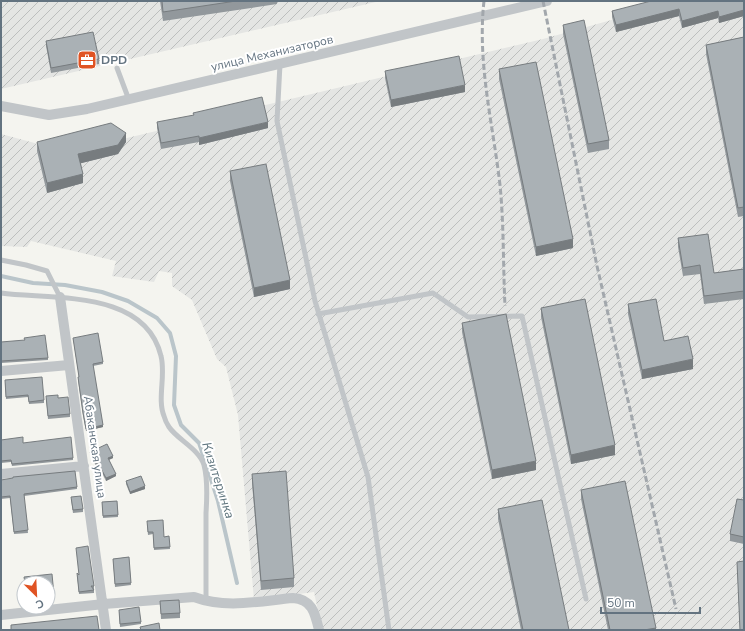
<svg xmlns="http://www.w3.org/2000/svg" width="745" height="631" font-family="'Nunito Sans',sans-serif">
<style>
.industrial{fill:url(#industrial-furrows)}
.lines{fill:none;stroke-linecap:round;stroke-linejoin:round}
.stream{stroke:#bac5ca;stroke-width:4}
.lane{stroke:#c1c5c8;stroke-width:5}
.street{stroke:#c1c5c8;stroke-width:10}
.rail{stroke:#a2a7ac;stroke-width:3;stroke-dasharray:6 3;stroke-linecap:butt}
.wall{fill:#92989c}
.shaded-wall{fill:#777c7f}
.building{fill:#aab1b5;stroke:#777c7f}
.labels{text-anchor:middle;stroke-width:4;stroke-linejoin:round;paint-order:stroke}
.street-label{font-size:12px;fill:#637380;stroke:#fff}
.poi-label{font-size:12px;font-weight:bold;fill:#637380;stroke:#fff;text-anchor:start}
.water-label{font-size:13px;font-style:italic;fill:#5f757e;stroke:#fff}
</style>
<defs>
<pattern id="industrial-furrows" width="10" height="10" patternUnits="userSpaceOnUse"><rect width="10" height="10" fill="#e4e5e3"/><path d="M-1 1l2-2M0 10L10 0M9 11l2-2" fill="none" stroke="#bcbebd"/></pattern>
</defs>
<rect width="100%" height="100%" fill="#f4f4ef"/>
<!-- industrial -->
<path class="industrial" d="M1 1H380L1 89Z
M680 1H744V630H322L314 592 254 600 238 415 226 367 217 359 192 300 172 286V273L159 271 154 282 112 276 116 261 31 241 27 247 1 246V134L42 145 43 158 543 39Z"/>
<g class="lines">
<!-- stream -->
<path class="stream" d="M1 276 33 283 65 285 102 292 128 301 157 318 170 333 176 356 174 405 181 425 199 443 218 501 237 583"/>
<!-- lane -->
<path class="lane" d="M280 64 277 121 315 301 368 477 389 630
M117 68 129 100
M1 260 26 265 47 271 60 297
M1 293C53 300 145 289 161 356 166 375 157 399 164 416 165 420 167 424 169 427 178 440 199 449 204 465 208 480 207 498 206 513 206 542 206 572 206 601
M318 314 433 293 468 317 522 316 586 599"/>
<!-- street -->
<path class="street" d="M1 106 49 115 87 109 547 1
M60 297 106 630
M1 371 69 365
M1 474 84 466
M1 615 104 604 194 597C226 609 260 601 293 598 312 599 315 613 319 630"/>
<!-- rail -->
<path class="rail" d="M484 1C477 63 493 124 500 185 504 225 503 266 505 306
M543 1 597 266 676 609"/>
</g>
<!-- wall -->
<path class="wall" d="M160 1H277V4L163 21Z
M744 1V16L719 23 718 18 682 28 679 16 616 32 612 17V11Z
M563 25 609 140V149L588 153 563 34Z
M744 37V216L738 217 706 54V45Z
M46 41 99 59V64L51 73 46 46Z
M499 69 573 248 536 256 499 79Z
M385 71 465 92 391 107 385 78Z
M157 122 268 128 199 145V142L161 149 157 128Z
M37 142H126L118 154 81 163 83 183 47 193 37 151Z
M230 171 290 289 254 297 230 181Z
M678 238 714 273 744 269V299L704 304 700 274 683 276 678 247Z
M628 304 664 341 693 369 642 379 628 314Z
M541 308 615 455 571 464 541 317Z
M462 323 536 470 492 479 462 332Z
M73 338 103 362V364L93 366 103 427 86 431 83 415 78 380V377H79Z
M1 342 48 358V360L1 363Z
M5 383 44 400V403L29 404 28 397 6 399Z
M46 398 70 414V417L48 419Z
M1 440 23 443 73 458V460L12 466 11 462 1 463Z
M90 452 113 458 109 460 116 476 106 481 98 465 96 466 90 454Z
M252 474 294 578V587L261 590 252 483Z
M1 480 77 487V489L24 496 28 533 14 534 10 498 1 499Z
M126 481 145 489 130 494 126 484Z
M581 490 656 630H608L581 499Z
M71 499 83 509V512L73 513Z
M744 500V544L730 541V534Z
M117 501 118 517 103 518 102 502Z
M498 509 569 630H521L498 519Z
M147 524 164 537 169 536 170 549 154 550 153 534 148 535Z
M129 557 131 585 115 587 113 559Z
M737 562 744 630H740Z
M77 575 94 586V589H93L94 590V593L79 594Z
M48 583 54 595V598H48Z
M160 601 180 613V618L161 619Z
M119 612 141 622V624L120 627Z"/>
<!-- shaded-wall -->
<path class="shaded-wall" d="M679 9V16L616 32V25Z
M744 10V16L719 23V17Z
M718 11V18L682 28V21Z
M465 85V92L391 107V100Z
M268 122V128L199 145V138Z
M126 133V142L118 154 78 164V154Z
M83 174V183L47 193V183Z
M573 239V248L536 256V247Z
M290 280V289L254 297V288Z
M693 359V369L642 379V370Z
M103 425V427L86 431V429Z
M615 445V455L571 464V455Z
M113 456V458L108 460V458Z
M536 461V470L492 479V470Z
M98 463V465L96 466V464Z
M116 474V476L106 481V478Z
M145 486V489L130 494V492Z
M656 628V630H644Z"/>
<!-- building -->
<path class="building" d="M162 1H236L163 12Z
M651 1H744V10L719 17 718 11 682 21 679 9 616 25 612 11Z
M584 20 609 140 588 144 563 25Z
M93 32 99 59 51 68 46 41Z
M744 37V207L738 208 706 45Z
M459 56 465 85 391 100 385 71Z
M536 62 573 239 536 247 499 69Z
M262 97 268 122 199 138V136L161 143 157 122 194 115 193 113Z
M111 123 126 133 118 145 78 154 83 174 47 183 37 142Z
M266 164 290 280 254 288 230 171Z
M708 234 714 273 744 269V291L704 296 700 265 683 268 678 238Z
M585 299 615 445 571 455 541 308Z
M656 299 664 341 688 336 693 359 642 370 628 304Z
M506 314 536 461 492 470 462 323Z
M98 333 103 362 93 364 103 425 86 429 83 413 78 377H79L73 338Z
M45 335 48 358 1 361V342L25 340 24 338Z
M42 377 44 400 29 402 28 395 6 397 5 380Z
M58 395V398L68 397 70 414 48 416 46 396Z
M23 437V443L71 437 73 458 12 464 11 460 1 461V440Z
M107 444 113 456 108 458 116 474 106 478 98 463 96 464 90 452Z
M75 471 77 487 24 494 28 530 14 532 10 496 1 497V480L13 478V477Z
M286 471 294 578 261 581 252 474Z
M141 476 145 486 130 492 126 481Z
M625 481 656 628 644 630H610L581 490Z
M81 496 83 509 73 510 71 497Z
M737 499 744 500V537L730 534Z
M542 500 569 630H523L498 509Z
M117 501 118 515 103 516 102 502Z
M163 520 164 537 169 536 170 547 154 548 153 532H148L147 521Z
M88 546 94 586H91L94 590 79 592 77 573 79 575 76 548Z
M129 557 131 583 115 584 113 559Z
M744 561V630H740L737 562Z
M52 574 54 595 48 596V583H25L24 577Z
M179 600 180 613 161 614 160 601Z
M139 607 141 622 120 624 119 610Z
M97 616 99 630H11V625Z
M159 623 160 630H141L140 627Z"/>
<!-- icons -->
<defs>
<g id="office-square" transform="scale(1)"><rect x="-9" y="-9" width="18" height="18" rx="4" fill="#e05323" stroke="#fff"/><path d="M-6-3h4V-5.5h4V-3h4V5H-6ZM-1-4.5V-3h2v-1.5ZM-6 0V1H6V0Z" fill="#fff"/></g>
</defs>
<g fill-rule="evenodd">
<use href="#office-square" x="87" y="60"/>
</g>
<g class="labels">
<!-- street labels -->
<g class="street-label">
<text transform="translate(272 53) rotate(-13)" y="4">улица Механизаторов</text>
<text transform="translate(95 447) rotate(82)" y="4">Абаканская улица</text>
</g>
<!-- poi labels -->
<g class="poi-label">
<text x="101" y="64">DPD</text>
</g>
<!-- water labels -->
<g class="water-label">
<text transform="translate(219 480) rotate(72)" y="5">Кизитеринка</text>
</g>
</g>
<!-- border -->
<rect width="745" height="631" fill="none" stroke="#637380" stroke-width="4"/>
<!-- north arrow -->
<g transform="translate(36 595) rotate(156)"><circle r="19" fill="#ffffff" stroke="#c1c7cc"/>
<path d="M0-3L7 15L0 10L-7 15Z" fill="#e05323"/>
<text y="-6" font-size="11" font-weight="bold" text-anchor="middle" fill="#637380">С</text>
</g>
<!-- scale -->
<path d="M601 607v6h99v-6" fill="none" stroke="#637380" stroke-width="2"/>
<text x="607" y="607" font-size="12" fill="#637380" stroke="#ffffff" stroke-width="3" paint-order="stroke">50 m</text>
</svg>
